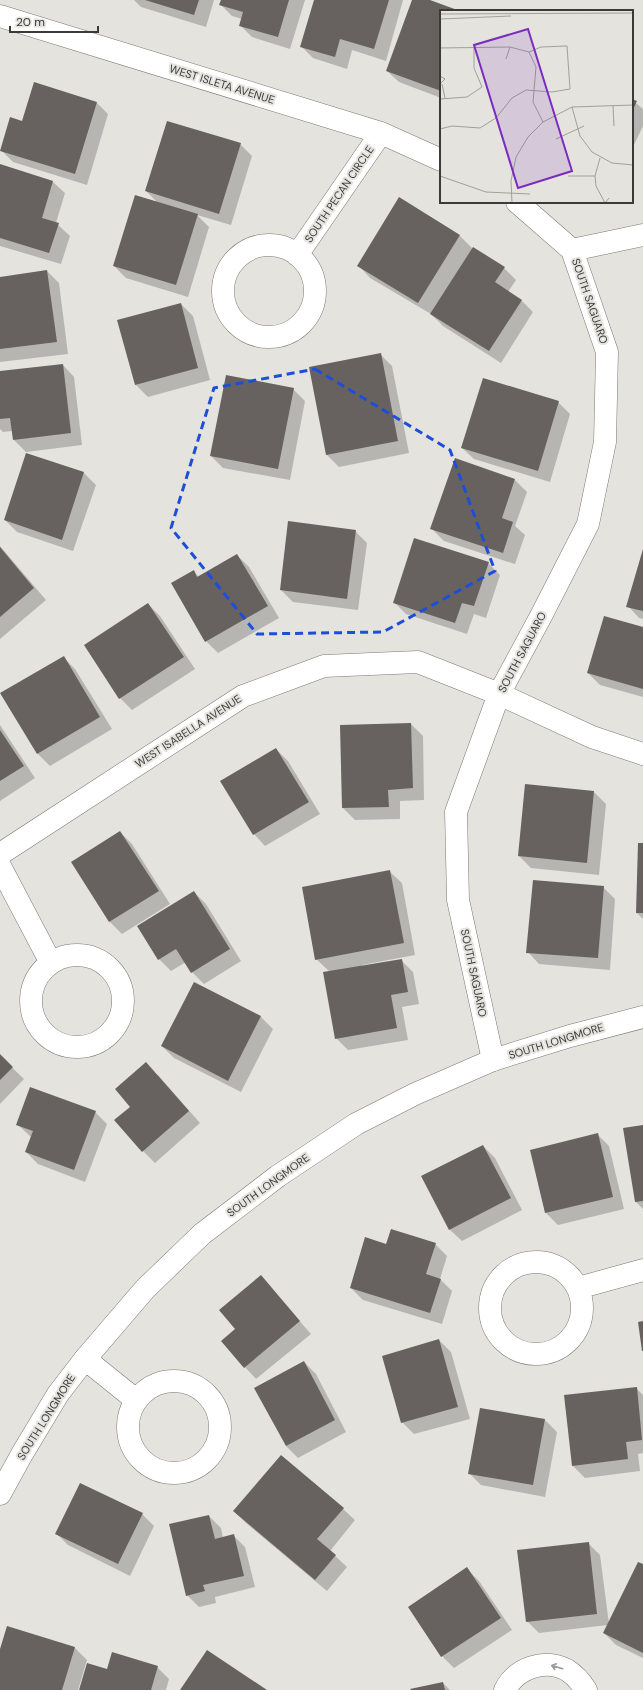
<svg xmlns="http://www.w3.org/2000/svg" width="643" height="1690" font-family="'DM Sans',sans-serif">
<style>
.shadow{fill:#0003}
.building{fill:#676260}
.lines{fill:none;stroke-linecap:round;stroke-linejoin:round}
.minor-casing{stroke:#7b7975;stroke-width:23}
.tertiary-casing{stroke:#7b7975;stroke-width:23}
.minor{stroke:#fff;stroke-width:22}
.tertiary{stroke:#fff;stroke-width:22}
.oneway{stroke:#9d9c9c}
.marked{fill:none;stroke:#1d4ed8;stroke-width:3;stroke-dasharray:8 5;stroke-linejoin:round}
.labels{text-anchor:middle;stroke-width:4;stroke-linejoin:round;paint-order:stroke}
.street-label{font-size:11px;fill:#3b3a38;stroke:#e5e3de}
.inset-road{fill:none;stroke:#a19f9c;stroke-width:1}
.view{fill:#7b2cbf;fill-opacity:0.15;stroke:#7b2cbf;stroke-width:2}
.inset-edge{fill:none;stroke:#3b3a38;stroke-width:2}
</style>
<rect width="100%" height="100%" fill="#e5e3de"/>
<!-- shadow -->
<path class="shadow" d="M134 0H214L206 27 141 7Z
M222 0H305L290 49 252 37 240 25 242 19 232 16 220 4Z
M315 0H403L386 61 352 50 347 69 313 58 301 46Z
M413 0H427L458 11H441V98L399 82 387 71Z
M632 100 643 109V126L632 149Z
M96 102 108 114 87 185 13 162 1 150 23 122Z
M240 144 252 156 231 225 197 215 209 227 188 297 126 278 114 266 158 203 146 191Z
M0 165 53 182 65 193 56 223 70 236 61 264 0 246Z
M460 236 473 249 504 268 516 280 508 292 521 300 533 312 501 363 443 326 431 314 370 278 359 266Z
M47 271 59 283 68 354 0 362V278Z
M181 304 193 316 210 380 148 397 136 385Z
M380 354 392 366 409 453 339 467 327 455 310 368Z
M63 365 74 377 82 445 26 452 14 440 12 431 3 432 0 429V372Z
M293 389 305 401 290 480 223 468 211 456Z
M558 402 570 414 550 482 474 459 462 448Z
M27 454 84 473 96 485 73 551 17 532 5 520Z
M515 480 527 492 515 526 525 535 515 564 444 541 432 529Z
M355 531 367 543 358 610 293 602 281 590Z
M0 546 46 600 0 639Z
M643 551V619L639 618 628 606Z
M237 555 249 567 279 618 218 653 206 641 194 572 199 577Z
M488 563 500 575 486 618 474 614 467 634 406 614 394 602Z
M148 604 160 616 195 669 132 710 120 698Z
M643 628V697L600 685 588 673Z
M63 657 75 669 112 729 50 766 38 754 1 694Z
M411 724 423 736 424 800 400 801V819L355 820 343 808Z
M0 725 35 778 0 801Z
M276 749 288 761 320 814 265 846 254 834Z
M594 792 606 804 599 875 531 868 519 856Z
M120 832 132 844 170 904 122 934 110 922 72 862Z
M643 844V919L637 913Z
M390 872 402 883 415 955 362 965V967L401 960 413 972 419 1004 402 1007 408 1040 348 1050 336 1038 330 972 316 959Z
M603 887 615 899 610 970 539 964 528 952Z
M194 892 206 904 241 961 204 984 192 972 186 962 171 971 159 959Z
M194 983 261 1017 273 1029 241 1092 174 1058 162 1046Z
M0 1056 24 1079 0 1104Z
M158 1075 200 1123 155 1163 143 1151 131 1107Z
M95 1112 107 1124 85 1182 38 1164 26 1152 31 1137 17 1124Z
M643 1126V1209L636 1202Z
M597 1134 609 1146 624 1209 558 1225 546 1213 531 1150Z
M483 1146 495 1158 522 1210 462 1241 450 1230Z
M435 1244 447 1256 440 1279 452 1291 442 1324 363 1300 351 1288 387 1245Z
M261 1277 311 1334 256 1379 222 1342 237 1329Z
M439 1340 451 1352 470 1419 414 1434 402 1422Z
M304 1362 316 1374 346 1432 298 1458 286 1446Z
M636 1388 643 1395V1453L638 1454 640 1471 585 1478 573 1466Z
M545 1420 557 1432 545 1497 481 1485 469 1473Z
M343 1509 355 1520 330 1551 347 1567 327 1591 246 1523 234 1511Z
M142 1514 154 1526 130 1576 68 1545 56 1533Z
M209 1516 221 1528 223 1538 233 1535 245 1547 255 1587 215 1597 216 1603 199 1607 187 1595Z
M588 1543 600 1555 609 1624 643 1565V1658L616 1645 604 1633 608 1625 539 1633 527 1621Z
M467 1569 479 1581 512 1630 454 1668 442 1656 409 1607Z
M8 1628 75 1648 87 1660 78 1690H0V1653Z
M157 1667 169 1679 166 1690H80L107 1670Z
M443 1683 450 1690H412Z"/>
<!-- building -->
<path class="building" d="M145 0H199L194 15Z
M221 0H289L278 37 239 26 243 12 219 5Z
M314 0H389L374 49 340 39 335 57 300 47Z
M412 0H430L460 11H441V91L386 71Z
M34 82 97 102 75 174 0 151 10 117 22 121Z
M632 99 637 101 632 112Z
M167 121 241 143 219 214 145 191Z
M0 164 53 181 42 218 59 223 49 253 0 238Z
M135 195 198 214 176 285 113 266Z
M399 197 460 235 418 303 357 266Z
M473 247 505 267 495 282 522 300 489 351 430 314Z
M47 270 57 342 0 349V277Z
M181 303 198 368 135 385 117 320Z
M381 353 398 441 326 455 309 367Z
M63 364 71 433 13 440 10 418 0 419V371Z
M226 375 294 388 278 469 210 456Z
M483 378 559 401 538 471 461 448Z
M26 453 84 472 62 540 4 520Z
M455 458 515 479 502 518 513 522 503 553 430 529Z
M288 521 356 530 347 599 280 590Z
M414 538 489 562 474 606 462 603 455 623 393 603Z
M0 547 34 588 0 617Z
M643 549V611L626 607Z
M237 554 268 606 205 642 171 583 194 570 197 577Z
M148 603 184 657 119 699 84 645Z
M604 616 643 627V689L587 673Z
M64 656 100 717 37 754 0 693Z
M411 723 413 788 388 790 389 807 342 808 340 725Z
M0 730 24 766 0 781Z
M276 748 309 802 253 835 220 781Z
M525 784 594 791 587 863 518 856Z
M120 831 159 891 109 922 71 862Z
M638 843H643V913H636Z
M390 870 404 943 315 960 302 887Z
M533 880 604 886 598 958 526 953Z
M194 891 230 949 191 973 176 949 158 960 137 926Z
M402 959 408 992 391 995 397 1028 335 1039 323 972Z
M194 982 261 1016 228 1081 161 1046Z
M0 1054 13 1067 0 1080Z
M146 1062 189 1111 142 1152 114 1120 130 1107 115 1089Z
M30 1087 96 1111 74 1170 25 1152 33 1131 16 1125Z
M643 1125V1201L635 1202 623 1128Z
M598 1133 613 1197 545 1213 530 1150Z
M483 1145 511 1198 449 1230 421 1176Z
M391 1229 436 1243 426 1274 441 1279 430 1313 350 1288 365 1237 386 1244Z
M261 1275 300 1321 244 1368 221 1341 235 1329 219 1310Z
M643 1321V1351H642L638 1322Z
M439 1339 458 1407 401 1423 382 1356Z
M304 1361 335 1420 286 1446 254 1388Z
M637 1387 642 1440 626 1442 628 1459 572 1466 564 1395Z
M480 1408 545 1419 533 1485 468 1474Z
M281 1455 344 1508 317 1539 336 1555 315 1580 233 1511Z
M80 1483 143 1513 118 1564 55 1534Z
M209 1515 215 1539 234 1534 244 1576 203 1585 205 1591 186 1596 169 1524Z
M589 1542 597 1614 526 1622 517 1550Z
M638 1562 643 1564V1653L603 1633Z
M467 1567 501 1618 441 1657 408 1607Z
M7 1626 75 1647 62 1690H0V1649Z
M207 1650 267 1690H180Z
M112 1652 158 1666 151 1690H79L87 1663 107 1669Z
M443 1682 445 1690H411L410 1689Z"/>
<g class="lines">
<!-- minor casing -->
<g class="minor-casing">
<path id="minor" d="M0 16 381 133 441 160
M517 202 572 250 643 235
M223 291a46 46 0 1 1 92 0a46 46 0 1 1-92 0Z
M297 255 381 133
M0 854 243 696 324 666 418 662 499 694 592 737 643 754
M0 866 51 963
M31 1001a46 46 0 1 1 92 0a46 46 0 1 1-92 0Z
M493 1060 458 900 456 812 499 694 541 616 588 524 605 442 607 352 572 250
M490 1308a46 46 0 1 1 92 0a46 46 0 1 1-92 0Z
M578 1288 643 1270
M85 1359 136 1400
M128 1427a46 46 0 1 1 92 0a46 46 0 1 1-92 0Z
M505 1690C516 1668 545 1658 567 1670 575 1675 581 1682 586 1690"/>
</g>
<!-- tertiary casing -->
<g class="tertiary-casing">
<path id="tertiary" d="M0 1494 22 1454 58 1394 85 1359 145 1289 202 1234 278 1176 356 1124 415 1094 493 1060 570 1036 643 1017"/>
</g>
<!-- minor -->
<use href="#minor" class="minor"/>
<!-- tertiary -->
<use href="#tertiary" class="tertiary"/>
</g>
<!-- one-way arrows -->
<defs><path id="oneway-shaft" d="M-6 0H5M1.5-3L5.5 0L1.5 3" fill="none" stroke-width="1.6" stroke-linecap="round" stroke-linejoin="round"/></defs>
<use class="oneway" href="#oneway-shaft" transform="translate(557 1667) rotate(-164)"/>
<!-- marked area -->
<path class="marked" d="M315 369 450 450 495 571 383 632 257 634 171 528 214 388Z"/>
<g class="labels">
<!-- street labels -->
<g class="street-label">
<text transform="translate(222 84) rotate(17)" y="4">WEST ISLETA AVENUE</text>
<text transform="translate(339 194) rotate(-56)" y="4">SOUTH PECAN CIRCLE</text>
<text transform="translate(590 301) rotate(71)" y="4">SOUTH SAGUARO</text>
<text transform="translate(522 652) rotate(-62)" y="4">SOUTH SAGUARO</text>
<text transform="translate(188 731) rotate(-33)" y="4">WEST ISABELLA AVENUE</text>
<text transform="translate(474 973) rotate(78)" y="4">SOUTH SAGUARO</text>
<text transform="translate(556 1041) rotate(-17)" y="4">SOUTH LONGMORE</text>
<text transform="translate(268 1185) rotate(-36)" y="4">SOUTH LONGMORE</text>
<text transform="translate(46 1417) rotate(-58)" y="4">SOUTH LONGMORE</text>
</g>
</g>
<!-- overview -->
<g transform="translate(440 10)">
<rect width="193" height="193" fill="#e5e3de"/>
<path class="inset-road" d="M0 4 193 3M0 9 71 6M0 38 70 37 89 42 101 37 127 36 130 79 112 82 86 80 72 88 56 108 40 118 12 116 0 119M89 42 96 57 93 92 103 112M66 49 70 37M0 66 5 69 0 74M2 74 5 88M0 89 27 87 42 77 34 58V37M173 96 174 116M132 97 140 126 152 142 172 153 193 155M116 129 144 116M160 148 155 166 156 176 165 193 169 188M0 166 46 182 90 184M128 166H155M72 193 71 171 76 147 88 127 103 112 132 97 193 95"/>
<path class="view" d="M88 19 132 161 78 178 34 35Z"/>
<rect width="193" height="193" class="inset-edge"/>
</g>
<!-- scale -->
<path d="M10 26v6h88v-6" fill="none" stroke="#3b3a38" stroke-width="2"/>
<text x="16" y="26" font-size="12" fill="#3b3a38" stroke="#e5e3de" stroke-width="3" paint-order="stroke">20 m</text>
</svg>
